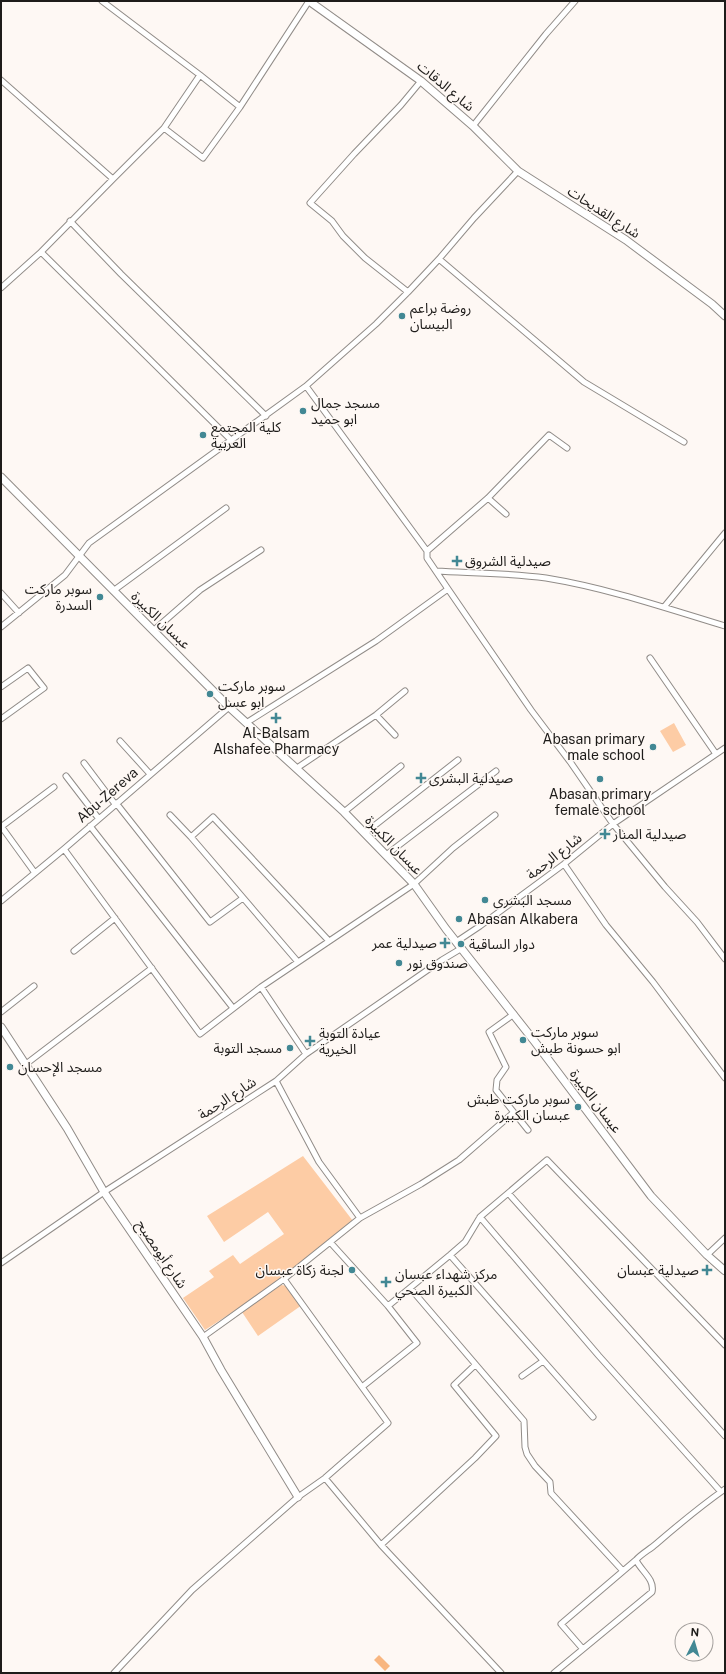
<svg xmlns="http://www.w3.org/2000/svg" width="726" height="1674" font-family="'Public Sans','Noto Sans Arabic',sans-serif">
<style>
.green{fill:#fdcca5}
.water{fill:#f8b680}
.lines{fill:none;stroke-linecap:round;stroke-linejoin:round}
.street-casing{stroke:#918c88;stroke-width:7}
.secondary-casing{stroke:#918c88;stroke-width:9}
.street{stroke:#fff;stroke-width:5}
.secondary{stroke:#fff;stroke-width:7}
.poi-dot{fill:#428894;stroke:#fef8f4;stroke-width:1.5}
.labels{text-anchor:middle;stroke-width:3;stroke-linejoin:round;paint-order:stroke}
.street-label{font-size:14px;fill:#1e1c1a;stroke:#fef8f4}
.poi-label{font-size:14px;fill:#1e1c1a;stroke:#fef8f4;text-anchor:start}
</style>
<rect width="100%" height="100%" fill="#fef8f4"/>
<!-- green -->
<path class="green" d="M674 723 686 745 673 752 660 731Z
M303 1156 353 1221 279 1282 205 1330 183 1298 214 1277 209 1271 233 1255 240 1264 284 1234 268 1212 224 1242 207 1216Z
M281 1285 288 1286 302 1305 258 1336 242 1312Z"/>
<!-- water -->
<path class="water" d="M379 1655 390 1666 385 1671 374 1660Z"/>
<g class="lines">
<!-- street casing -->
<g class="street-casing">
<path id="street" d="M102 1 200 75 164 128
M200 75 240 107
M1 80 113 179 41 252 231 440
M473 126 546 34 575 1
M113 179 164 128 203 158 240 107 309 1
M70 221 121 274 266 416
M439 259 584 382 684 442
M1 288 41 252
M408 292 365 258 343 236 332 221 310 203 354 154 401 105 421 81
M306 386 427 551V558L448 589 531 710 571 763 613 824 665 887 697 922 725 959
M488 498 506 514
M427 551 488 498 549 435 567 448
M436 571C473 573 510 573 546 578 607 588 666 608 725 626
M113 591 226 508
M1 593 19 613
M664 607 725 533
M1 627 65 575 89 543 306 386 376 324 408 292 439 259 474 218 518 171
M153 631 200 590 261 550
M650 658 716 754
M1 687 28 668 44 688 1 719
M376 715 395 735
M246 723 376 641 448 589
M120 741 150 774
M84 763 115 804
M297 768 376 715 405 691
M66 776 99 819
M116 803 210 922 243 898
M344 812 401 766
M170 815 191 837 298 962
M1 826 35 873
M90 826 233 1008
M1 827 54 787
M365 833 458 760
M191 837 213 817 329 941
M64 849 200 1034 261 987 414 884 453 848 495 815
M386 855 496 771
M564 864 606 925 653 982 725 1078
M1 901 64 849 229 707
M456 942 480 926 564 864 613 824 725 748
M74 951 115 918
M261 987 306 1054
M1 1012 34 986
M514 1014 489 1032 506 1067 497 1080 496 1090 528 1130
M26 1064 152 968
M276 1081 319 1162 360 1218
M509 1194 725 1436
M480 1217 599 1356 721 1492
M330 1242 388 1306
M450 1255 593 1417
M707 1255 725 1238
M1 1263 104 1192 276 1081 306 1054 442 960 462 948
M284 1279 362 1387
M411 1289 524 1421 525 1447 527 1454 535 1466 550 1482 551 1493 623 1571
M203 1337 284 1279 360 1218 421 1184 459 1160 513 1113
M522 1376 543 1361
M325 1478 381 1545 501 1673
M381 1545 475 1458 496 1436 454 1385 475 1365
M582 1648 561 1624 636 1560
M114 1673 192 1590 298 1497 325 1478 388 1423 362 1387 417 1343 388 1306 450 1255 465 1242 480 1217 547 1160 725 1345
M554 1673 652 1592C655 1579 641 1571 636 1560 641 1554 649 1550 656 1544 678 1525 701 1506 725 1489"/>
</g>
<!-- secondary casing -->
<g class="secondary-casing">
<path id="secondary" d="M309 1 421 81 473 126 518 171 626 240 712 304 725 316
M1 477 229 707 344 812 414 884 446 929 535 1042 651 1196 707 1255 725 1271
M1 1027 67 1128 104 1192 203 1337 221 1370 298 1497"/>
</g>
<!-- street -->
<use href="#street" class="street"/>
<!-- secondary -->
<use href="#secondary" class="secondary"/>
</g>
<!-- markers -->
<g class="poi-dot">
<circle cx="402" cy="316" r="4"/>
<circle cx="303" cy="411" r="4"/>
<circle cx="203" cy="435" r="4"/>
<path d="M455 555h4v4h4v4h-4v4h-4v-4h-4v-4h4z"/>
<circle cx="100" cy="597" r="4"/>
<circle cx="210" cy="694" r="4"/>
<path d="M274 712h4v4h4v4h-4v4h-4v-4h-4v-4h4z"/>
<circle cx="653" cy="747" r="4"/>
<path d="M419 772h4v4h4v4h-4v4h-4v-4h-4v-4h4z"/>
<circle cx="600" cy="779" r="4"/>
<path d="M603 828h4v4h4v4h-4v4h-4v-4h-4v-4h4z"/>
<circle cx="485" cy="900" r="4"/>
<circle cx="459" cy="919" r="4"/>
<path d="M443 937h4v4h4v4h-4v4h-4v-4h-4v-4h4z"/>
<circle cx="461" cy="944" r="4"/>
<circle cx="399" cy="963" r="4"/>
<circle cx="523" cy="1040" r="4"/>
<path d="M308 1035h4v4h4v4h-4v4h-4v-4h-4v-4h4z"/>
<circle cx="290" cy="1048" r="4"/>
<circle cx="10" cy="1067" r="4"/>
<circle cx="578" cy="1107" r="4"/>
<circle cx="352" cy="1270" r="4"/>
<path d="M705 1264h4v4h4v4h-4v4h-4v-4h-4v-4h4z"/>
<path d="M384 1276h4v4h4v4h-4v4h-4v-4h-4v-4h4z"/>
</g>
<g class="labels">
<!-- street labels -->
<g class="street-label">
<text transform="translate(446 86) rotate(40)" y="5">شارع الدقات</text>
<text transform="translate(604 212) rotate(33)" y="5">شارع القديحات</text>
<text transform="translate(161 620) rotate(44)" y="5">عبسان الكبيرة</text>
<text transform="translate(107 795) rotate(-41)" y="5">Abu-Zereva</text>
<text transform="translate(394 845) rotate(46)" y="5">عبسان الكبيرة</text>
<text transform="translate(554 856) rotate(-38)" y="5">شارع الرحمة</text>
<text transform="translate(227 1098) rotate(-33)" y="5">شارع الرحمة</text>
<text transform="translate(596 1101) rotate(53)" y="5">عبسان الكبيرة</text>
<text transform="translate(162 1254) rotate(56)" y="5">شارع أبومصبح</text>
</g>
<!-- poi labels -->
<g class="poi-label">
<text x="410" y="313">روضة براعم<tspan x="410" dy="16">البيسان</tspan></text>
<text x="311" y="408">مسجد جمال<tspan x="311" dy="16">ابو حميد</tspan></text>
<text x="211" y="432">كلية المجتمع<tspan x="211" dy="16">العربية</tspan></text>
<text x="465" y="566">صيدلية الشروق</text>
<text x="92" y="594" text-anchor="end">سوبر ماركت<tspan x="92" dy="16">السدرة</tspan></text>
<text x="218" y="691">سوبر ماركت<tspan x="218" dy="16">ابو عسل</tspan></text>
<text x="276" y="738" text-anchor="middle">Al-Balsam<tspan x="276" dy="16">Alshafee Pharmacy</tspan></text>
<text x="645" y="744" text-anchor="end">Abasan primary<tspan x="645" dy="16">male school</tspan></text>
<text x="429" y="783">صيدلية البشرى</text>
<text x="600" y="799" text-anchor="middle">Abasan primary<tspan x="600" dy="16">female school</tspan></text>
<text x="613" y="839">صيدلية المنار</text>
<text x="493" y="905">مسجد البشرى</text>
<text x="467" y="924">Abasan Alkabera</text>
<text x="437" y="948" text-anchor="end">صيدلية عمر</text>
<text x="469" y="949">دوار الساقية</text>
<text x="407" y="968">صندوق نور</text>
<text x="531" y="1037">سوبر ماركت<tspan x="531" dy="16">ابو حسونة طبش</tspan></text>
<text x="319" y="1038">عيادة التوبة<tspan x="319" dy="16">الخيرية</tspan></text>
<text x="282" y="1053" text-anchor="end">مسجد التوبة</text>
<text x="18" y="1072">مسجد الإحسان</text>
<text x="570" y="1104" text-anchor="end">سوبر ماركت طبش<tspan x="570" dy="16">عبسان الكبيرة</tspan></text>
<text x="344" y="1275" text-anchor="end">لجنة زكاة عبسان</text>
<text x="699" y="1275" text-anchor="end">صيدلية عبسان</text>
<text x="395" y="1279">مركز شهداء عبسان<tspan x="395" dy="16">الكبيرة الصحي</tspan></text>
</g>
</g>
<!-- border -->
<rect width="726" height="1674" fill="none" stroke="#1e1c1a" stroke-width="4"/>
<!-- north arrow -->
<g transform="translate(694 1642) rotate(5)"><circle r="19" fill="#fef8f4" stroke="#a4a09d"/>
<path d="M0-3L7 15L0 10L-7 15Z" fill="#428894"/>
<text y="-6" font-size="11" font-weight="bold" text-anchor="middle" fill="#1e1c1a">N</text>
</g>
</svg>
